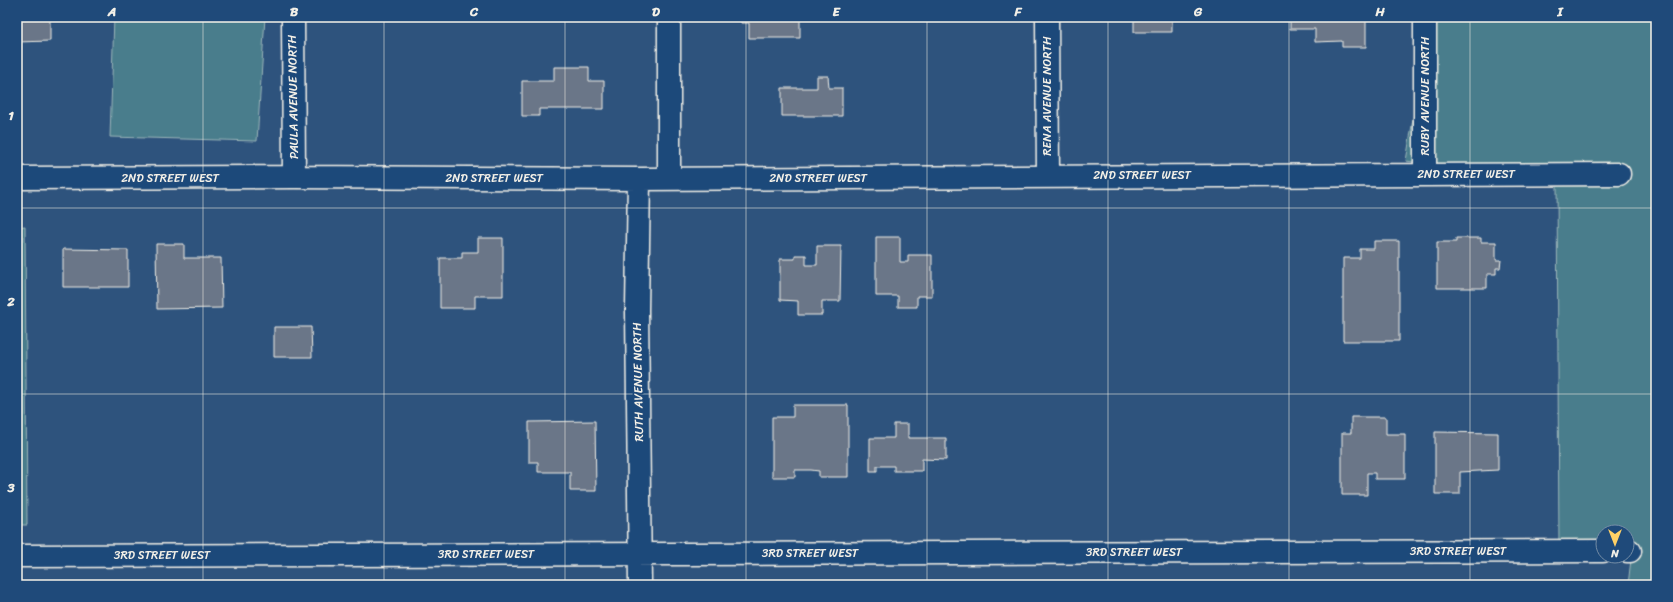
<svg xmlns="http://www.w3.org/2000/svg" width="1673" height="602" font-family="Sriracha,sans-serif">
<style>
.green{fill:#487d8c;stroke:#9eb7ba}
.building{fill:#6a7688;stroke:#f4f1e8}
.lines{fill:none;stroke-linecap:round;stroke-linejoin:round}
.minor-casing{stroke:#f4f1e8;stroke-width:25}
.minor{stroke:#1f4a7a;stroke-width:22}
.grid{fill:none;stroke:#f4f1e8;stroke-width:1;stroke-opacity:0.55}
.labels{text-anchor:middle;stroke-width:3.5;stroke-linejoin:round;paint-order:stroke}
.street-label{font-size:12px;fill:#f4f1e8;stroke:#1f4a7a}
.neatline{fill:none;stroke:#f4f1e8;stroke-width:1.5}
.grid-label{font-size:13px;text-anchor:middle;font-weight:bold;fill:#f4f1e8}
</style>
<rect width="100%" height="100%" fill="#2e537d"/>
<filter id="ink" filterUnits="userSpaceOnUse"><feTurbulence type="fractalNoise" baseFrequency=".025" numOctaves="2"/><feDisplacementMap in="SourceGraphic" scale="8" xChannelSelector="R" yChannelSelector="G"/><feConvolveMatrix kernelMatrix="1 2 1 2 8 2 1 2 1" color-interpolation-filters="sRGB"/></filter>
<g filter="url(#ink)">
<!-- green -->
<path class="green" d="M114 17H265L257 141 110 137Z
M1430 17H1656V585H1628L1632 551H1627V532H1603V551H1559L1557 180 1406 161Z
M25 226 27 525H17V227Z"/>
<!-- building -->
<path class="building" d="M17 17H50V41L17 42Z
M741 17H800V38H749V23H741Z
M1127 17H1182V18H1172V32H1134V17Z
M1290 17H1366V47H1342V41L1315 42V29H1290Z
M554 67H589V81H604V109H539V116H522V81H554Z
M817 76H828L829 88H842V116H782V88H817Z
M876 237H900V262H908V255H932V296H917V307H898V296H876Z
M478 238H503V296H475V308H440V258H462V252H478Z
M1456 238H1481V242H1496V260H1501L1500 268H1496V274H1487V288H1437V242H1456Z
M1374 241H1399V341H1343V258H1360V249H1374Z
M156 244H184V258H221L222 308 157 309Z
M817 246H841L840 301H822V315H798V301L780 300V259H795V255H806V265H817Z
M63 249 128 250V287H63Z
M274 327H311L312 357H274Z
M793 405H848V477H819V471L811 470H795V477H772V417H793Z
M1351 417H1386V434H1405V479H1375V473H1367V495H1342V433H1351Z
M595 421 596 491H570V472H538V462H529V422Z
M894 424H908V438H946V460L922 459V471H894V466H877V471H870V438H894Z
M1435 432 1498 433V470L1460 472V494H1435Z"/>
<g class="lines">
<!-- minor casing -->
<g class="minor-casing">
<path id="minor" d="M293 17 294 177
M1047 17 1048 176
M1425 17V174
M17 178 294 177 639 179 1619 174
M669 178V17
M639 179 637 310 640 585
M1627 551H1630
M17 556 1603 551"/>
</g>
<!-- minor -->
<use href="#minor" class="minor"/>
</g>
</g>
<!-- grid -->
<path class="grid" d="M203 17V585M384 17V585M565 17V585M746 17V585M927 17V585M1108 17V585M1289 17V585M1470 17V585M17 208H1656M17 394H1656"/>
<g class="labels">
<!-- street labels -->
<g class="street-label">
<text transform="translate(1047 96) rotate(-90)" y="4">RENA AVENUE NORTH</text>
<text transform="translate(1425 96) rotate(-90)" y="4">RUBY AVENUE NORTH</text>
<text transform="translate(293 97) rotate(-91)" y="4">PAULA AVENUE NORTH</text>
<text x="1466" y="178">2ND STREET WEST</text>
<text x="1142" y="179">2ND STREET WEST</text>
<text x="170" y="182">2ND STREET WEST</text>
<text x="494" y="182">2ND STREET WEST</text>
<text x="818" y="182">2ND STREET WEST</text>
<text transform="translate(638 382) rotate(-91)" y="4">RUTH AVENUE NORTH</text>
<text x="1458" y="555">3RD STREET WEST</text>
<text x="1134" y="556">3RD STREET WEST</text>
<text x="810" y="557">3RD STREET WEST</text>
<text x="486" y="558">3RD STREET WEST</text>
<text x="162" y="559">3RD STREET WEST</text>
</g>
</g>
<!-- margin -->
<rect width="1673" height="602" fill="none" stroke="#1f4a7a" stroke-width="44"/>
<!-- north arrow -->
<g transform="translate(1615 544) rotate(180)"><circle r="19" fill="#1f4a7a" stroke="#748da6"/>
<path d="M0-3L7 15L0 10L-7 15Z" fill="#ffd166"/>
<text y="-6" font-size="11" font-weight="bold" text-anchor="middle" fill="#f4f1e8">N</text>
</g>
<rect x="22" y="22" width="1629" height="558" class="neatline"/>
<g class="grid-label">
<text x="112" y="16">A</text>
<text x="294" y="16">B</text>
<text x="474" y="16">C</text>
<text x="656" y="16">D</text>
<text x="836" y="16">E</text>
<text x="1018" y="16">F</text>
<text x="1198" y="16">G</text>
<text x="1380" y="16">H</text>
<text x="1560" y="16">I</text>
<text x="11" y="120">1</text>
<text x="11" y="306">2</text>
<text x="11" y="492">3</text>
</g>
</svg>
